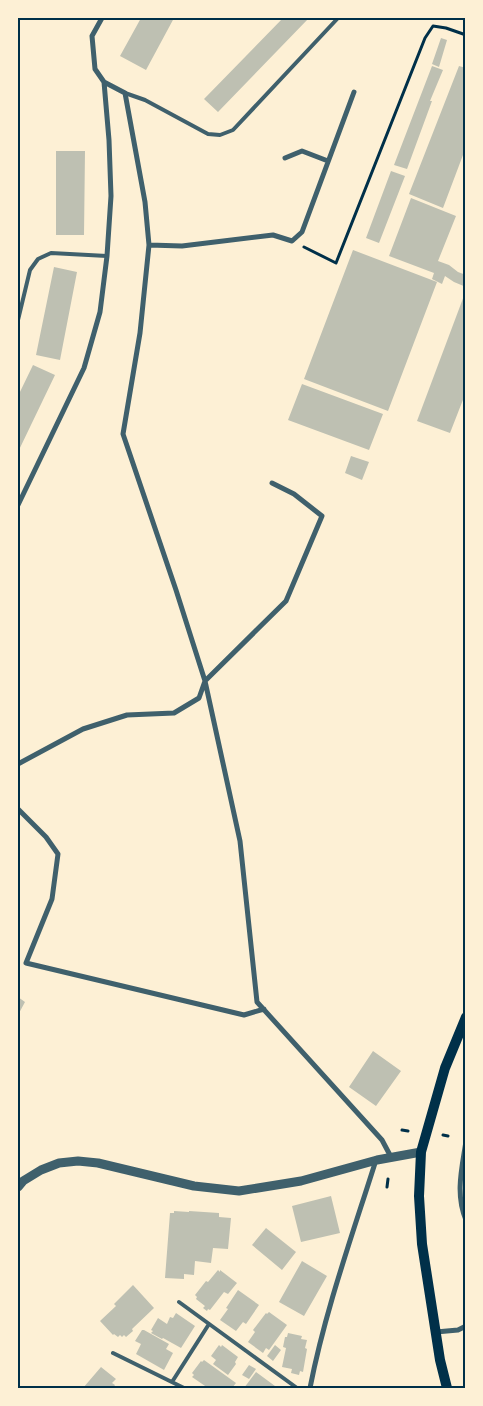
<svg xmlns="http://www.w3.org/2000/svg" width="483" height="1406" font-family="'Source Sans 3',sans-serif">
<style>
.building{fill:#bec0b2}
.lines{fill:none;stroke-linecap:round;stroke-linejoin:round}
.path{stroke:#003049;stroke-width:3}
.service{stroke:#3f606c;stroke-width:4}
.minor{stroke:#3f606c;stroke-width:5}
.tertiary{stroke:#3f606c;stroke-width:9}
.secondary{stroke:#003049;stroke-width:10}
.neatline{fill:none;stroke:#003049;stroke-width:2}
</style>
<rect width="100%" height="100%" fill="#fdf0d5"/>
<!-- building -->
<path class="building" d="M141 18H174L146 70 120 56Z
M283 18H309L218 112 204 99Z
M441 38 447 40 439 67 432 64Z
M432 66 443 70 430 101H432L407 169 394 165Z
M459 66 466 68V147L443 208 409 194Z
M56 151H85L84 235H56Z
M391 171 405 176 379 243 366 238Z
M411 198 456 216 438 261 449 265 458 272 466 275V287L454 282 445 276 442 284 432 279 434 273 389 256Z
M353 250 437 282 388 411 304 379Z
M54 267 77 272 60 360 36 355Z
M465 293 466 392 450 433 417 421Z
M33 365 55 375 18 452V396Z
M302 384 383 414 369 450 288 420Z
M351 456 369 462 362 480 345 473Z
M18 997 25 1002 18 1015Z
M373 1051 401 1071 376 1106 349 1087Z
M331 1196 340 1233 301 1242 292 1206Z
M174 1211 189 1212V1211L219 1213V1217L231 1218 228 1249 213 1248 211 1263 195 1261 194 1275 184 1274V1279L165 1278 170 1213H174Z
M266 1228 296 1252 282 1270 252 1245Z
M302 1261 327 1276 304 1316 279 1302Z
M218 1270 220 1272V1270L237 1283 228 1294 224 1292 210 1310 208 1309 207 1311 203 1308 205 1306 196 1299 197 1297 195 1295 206 1281 208 1282Z
M133 1285 154 1308 132 1329 133 1331 126 1337 124 1335 122 1337 120 1335 118 1337 114 1334 113 1335 100 1321 116 1306 114 1304Z
M238 1290 259 1305 246 1324 243 1322 236 1331 220 1320 228 1309 226 1308Z
M269 1312 287 1325 269 1350 266 1348 263 1353 248 1342 255 1332 253 1330 266 1313 267 1314Z
M176 1313 195 1326 181 1348 163 1338 162 1339 151 1333 153 1331 151 1330 158 1318 167 1324 170 1317 173 1318Z
M142 1330H144L169 1344 166 1349 173 1353 164 1370 136 1354 141 1344 135 1341Z
M288 1333 302 1336 301 1339 307 1340 305 1348 307 1349 303 1372 300 1371 299 1375 291 1373 292 1369 282 1367 286 1348 283 1347 285 1337H287Z
M219 1345 221 1347 222 1345 238 1357 235 1362 236 1364 228 1375 213 1364 216 1360 211 1356Z
M275 1345 281 1350 273 1361 267 1356Z
M204 1360 236 1383 232 1388H208L192 1377 194 1375 192 1373 201 1361 202 1362Z
M249 1365 256 1369 249 1379 242 1375Z
M101 1367 116 1379 112 1383 115 1385 113 1388H83Z
M256 1372 275 1386 273 1388H244Z"/>
<g class="lines">
<!-- path -->
<path class="path" d="M304 247 336 263 425 38 433 26 446 28 466 35
M402 1130 408 1131
M443 1135 448 1136
M387 1187 388 1179"/>
<!-- service -->
<path class="service" d="M125 93 145 100 208 134 220 135 233 130 338 18
M18 320 30 270 38 259 51 253 107 256
M179 1302 297 1388
M113 1353 184 1388
M172 1382 209 1324"/>
<!-- minor -->
<path class="minor" d="M102 18 92 36 95 69 104 82 125 93 145 202 149 245 140 333 123 434 176 590 205 681 240 841 257 1002 382 1140 391 1157
M285 158 302 151 328 161
M149 245 182 246 273 235 292 241 302 232 354 92
M18 505 84 368 100 312 107 256 111 196 109 140 104 82
M18 764 83 729 127 715 174 713 199 698 205 681 286 601 322 516 294 494 272 483
M18 809 46 837 58 854 52 899 26 963 244 1015 264 1009
M466 1141C462 1168 455 1194 466 1220
M436 1332 458 1330 466 1326
M310 1388C325 1311 352 1236 376 1160"/>
<!-- tertiary -->
<path class="tertiary" d="M18 1187 23 1181 41 1170 59 1163 78 1161 98 1163 194 1186 239 1191 301 1181 377 1160 421 1152"/>
<!-- secondary -->
<path class="secondary" d="M447 1388 440 1360 422 1244 419 1196 421 1152 445 1068 466 1017"/>
</g>
<!-- border -->
<rect width="483" height="1406" fill="none" stroke="#fdf0d5" stroke-width="38"/>
<rect x="19" y="19" width="445" height="1368" class="neatline"/>
</svg>
